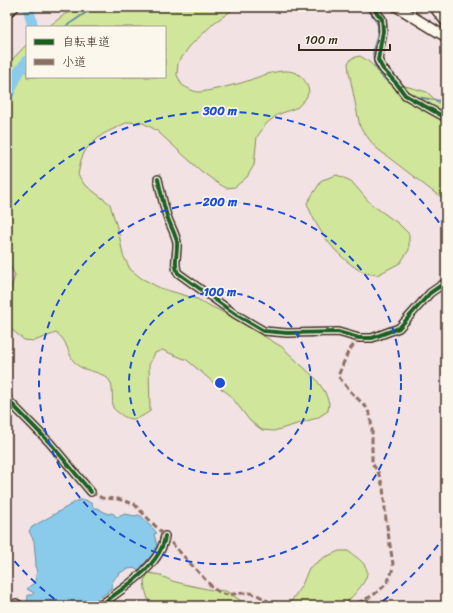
<svg xmlns="http://www.w3.org/2000/svg" width="453" height="613" font-family="Sriracha,'Klee One',sans-serif">
<style>
.green{fill:#d0e69b;stroke:#86885c}
.water{fill:#8acbeb;stroke:#6a8b99}
.lines{fill:none;stroke-linecap:round;stroke-linejoin:round}
.stream{stroke:#6a8b99;stroke-width:2}
.river{stroke:#8acbeb;stroke-width:11}
.minor-casing{stroke:#3b2a1e;stroke-width:10}
.secondary-casing{stroke:#3b2a1e;stroke-width:12}
.minor{stroke:#fbf7ec;stroke-width:7}
.secondary{stroke:#fbf7ec;stroke-width:9}
.quiet{stroke:#8d6e63;stroke-width:3;stroke-dasharray:6 3;stroke-linecap:butt}
.cycleway-casing{stroke:#fbf7ec;stroke-width:6}
.cycleway{stroke:#1b5e20;stroke-width:4}
.ring{fill:none;stroke:#1d4ed8;stroke-width:2;stroke-dasharray:7 5}
.centre{fill:#1d4ed8;stroke:#fbf7ec;stroke-width:2}
.ring-label{font-size:12px;text-anchor:middle;font-weight:bold;fill:#1d4ed8;stroke:#fbf7ec;stroke-width:3.5;stroke-linejoin:round;paint-order:stroke}
</style>
<rect width="100%" height="100%" fill="#f2e2e4"/>
<filter id="ink" filterUnits="userSpaceOnUse"><feTurbulence type="fractalNoise" baseFrequency=".025" numOctaves="2"/><feDisplacementMap in="SourceGraphic" scale="8" xChannelSelector="R" yChannelSelector="G"/><feConvolveMatrix kernelMatrix="1 2 1 2 8 2 1 2 1" color-interpolation-filters="sRGB"/></filter>
<g filter="url(#ink)">
<!-- green -->
<path class="green" d="M99 7H237L215 22 189 47 178 63 177 75 182 85C186 87 193 92 199 92 206 92 233 85 241 83 264 76 300 56 309 91L306 98 298 107 277 115 266 124 257 137 254 165 247 177 235 187 226 188 216 182 201 171 156 130 143 123 128 122 103 134 86 149 81 160 78 175 84 184 110 204 119 234 123 255 130 269 141 278 160 288 197 299 230 316 282 347 316 379 325 392 329 403 328 411 317 418 274 431 262 430 250 421 230 395 214 383 187 360 162 350 155 353 149 365 150 411C134 423 127 421 113 408 112 400 113 389 111 383 105 370 85 373 76 364 67 355 68 339 56 333L34 341 24 340 10 328 7 323V301L15 275 10 266 7 264V65L27 44V77H165V27H48L65 14 75 11Z
M360 56 368 61 380 72 405 86 427 92 446 110V200L435 193 375 147 360 127 349 72 348 63 352 58Z
M337 175 351 181 371 204 399 224 409 234V250L400 263 377 275C371 274 364 273 359 270 335 255 316 229 307 203L322 180Z
M339 551H348C353 555 362 560 365 566 374 578 351 596 344 606H288L302 585 309 568 323 558Z
M149 573 160 575 172 581 188 585 212 590 226 591 249 606H150L145 589 144 580Z"/>
<!-- water -->
<path class="water" d="M79 500H86L92 504 93 508H97L108 514 111 513 114 514 115 516 118 517 125 514 135 516 138 515 141 516 157 533 154 534 158 549C152 557 144 561 140 570 128 564 111 576 111 589L108 590V592L85 606H27L28 595H32L34 593 27 589 31 585 34 584 33 582 37 579 35 577 37 572 35 566 36 564 34 541 29 531 32 527Z"/>
<g class="lines">
<!-- stream -->
<path class="stream" d="M366 7C370 12 376 19 378 25 379 33 376 40 374 47 371 64 379 77 394 85
M65 27 94 7
M405 91 417 97 446 102"/>
<!-- river -->
<path class="river" d="M28 7 33 27
M7 98 18 73 27 61"/>
<!-- minor casing -->
<g class="minor-casing">
<path id="minor" d="M372 7 382 19 383 31 378 60 383 69 397 84 405 95 446 118
M158 179C161 192 163 204 167 216 170 225 175 233 177 242 178 252 173 265 178 273L235 314 264 331 287 333 338 332 359 338H372L399 328 430 293 446 282
M7 399 50 443 91 492
M9 606 16 603 21 606
M99 606C122 589 161 566 165 536"/>
</g>
<!-- secondary casing -->
<g class="secondary-casing">
<path id="secondary" d="M397 7 446 37
M434 7 446 22
M7 12 14 7"/>
</g>
<!-- minor -->
<use href="#minor" class="minor"/>
<!-- secondary -->
<use href="#secondary" class="secondary"/>
<!-- quiet -->
<path class="quiet" d="M91 492 102 498 118 499 134 504 165 536 213 588C230 600 229 592 248 593 257 593 267 601 276 606
M349 606C369 599 392 588 393 564L386 520 383 487 378 472 372 463V429L370 415 366 407 349 390 338 376 348 352 359 338"/>
<!-- cycleway casing -->
<g class="cycleway-casing">
<path id="cycleway" d="M372 7 382 19 383 31 378 60 383 69 397 84 405 95 446 118
M158 179C161 192 163 204 167 216 170 225 175 233 177 242 178 252 173 265 178 273L235 314 264 331 287 333 338 332 359 338H372L399 328 430 293 446 282
M7 399 50 443 91 492
M99 606C122 589 161 566 165 536"/>
</g>
<!-- cycleway -->
<use href="#cycleway" class="cycleway"/>
</g>
</g>
<!-- distance rings -->
<g class="ring">
<circle cx="220" cy="383" r="91"/>
<circle cx="220" cy="383" r="181"/>
<path d="M445 535A272 272 0 0 1 376 606M64 606A272 272 0 0 1 7 552M7 214A272 272 0 0 1 445 231"/>
</g>
<circle cx="220" cy="383" r="6" class="centre"/>
<g class="ring-label">
<text x="220" y="115">300 m</text>
<text x="220" y="206">200 m</text>
<text x="220" y="296">100 m</text>
</g>
<!-- margin -->
<rect width="453" height="613" fill="none" stroke="#fbf7ec" stroke-width="24"/>
<rect x="12" y="12" width="429" height="589" fill="none" stroke="#3b2a1e" stroke-width="1.5" filter="url(#ink)"/>
<!-- legend -->
<rect x="26" y="26" width="140" height="52" fill="#fbf7ec" stroke="#aea59a"/>
<rect x="34" y="39" width="20" height="6" fill="#1b5e20" stroke="#aea59a"/>
<text x="62" y="46" font-size="12" fill="#3b2a1e">自転車道</text>
<rect x="34" y="59" width="20" height="6" fill="#8d6e63" stroke="#aea59a"/>
<text x="62" y="66" font-size="12" fill="#3b2a1e">小道</text>
<!-- scale -->
<path d="M299 44v6h91v-6" fill="none" stroke="#3b2a1e" stroke-width="2"/>
<text x="305" y="44" font-size="12" fill="#3b2a1e" stroke="#fbf7ec" stroke-width="3" paint-order="stroke">100 m</text>
</svg>
